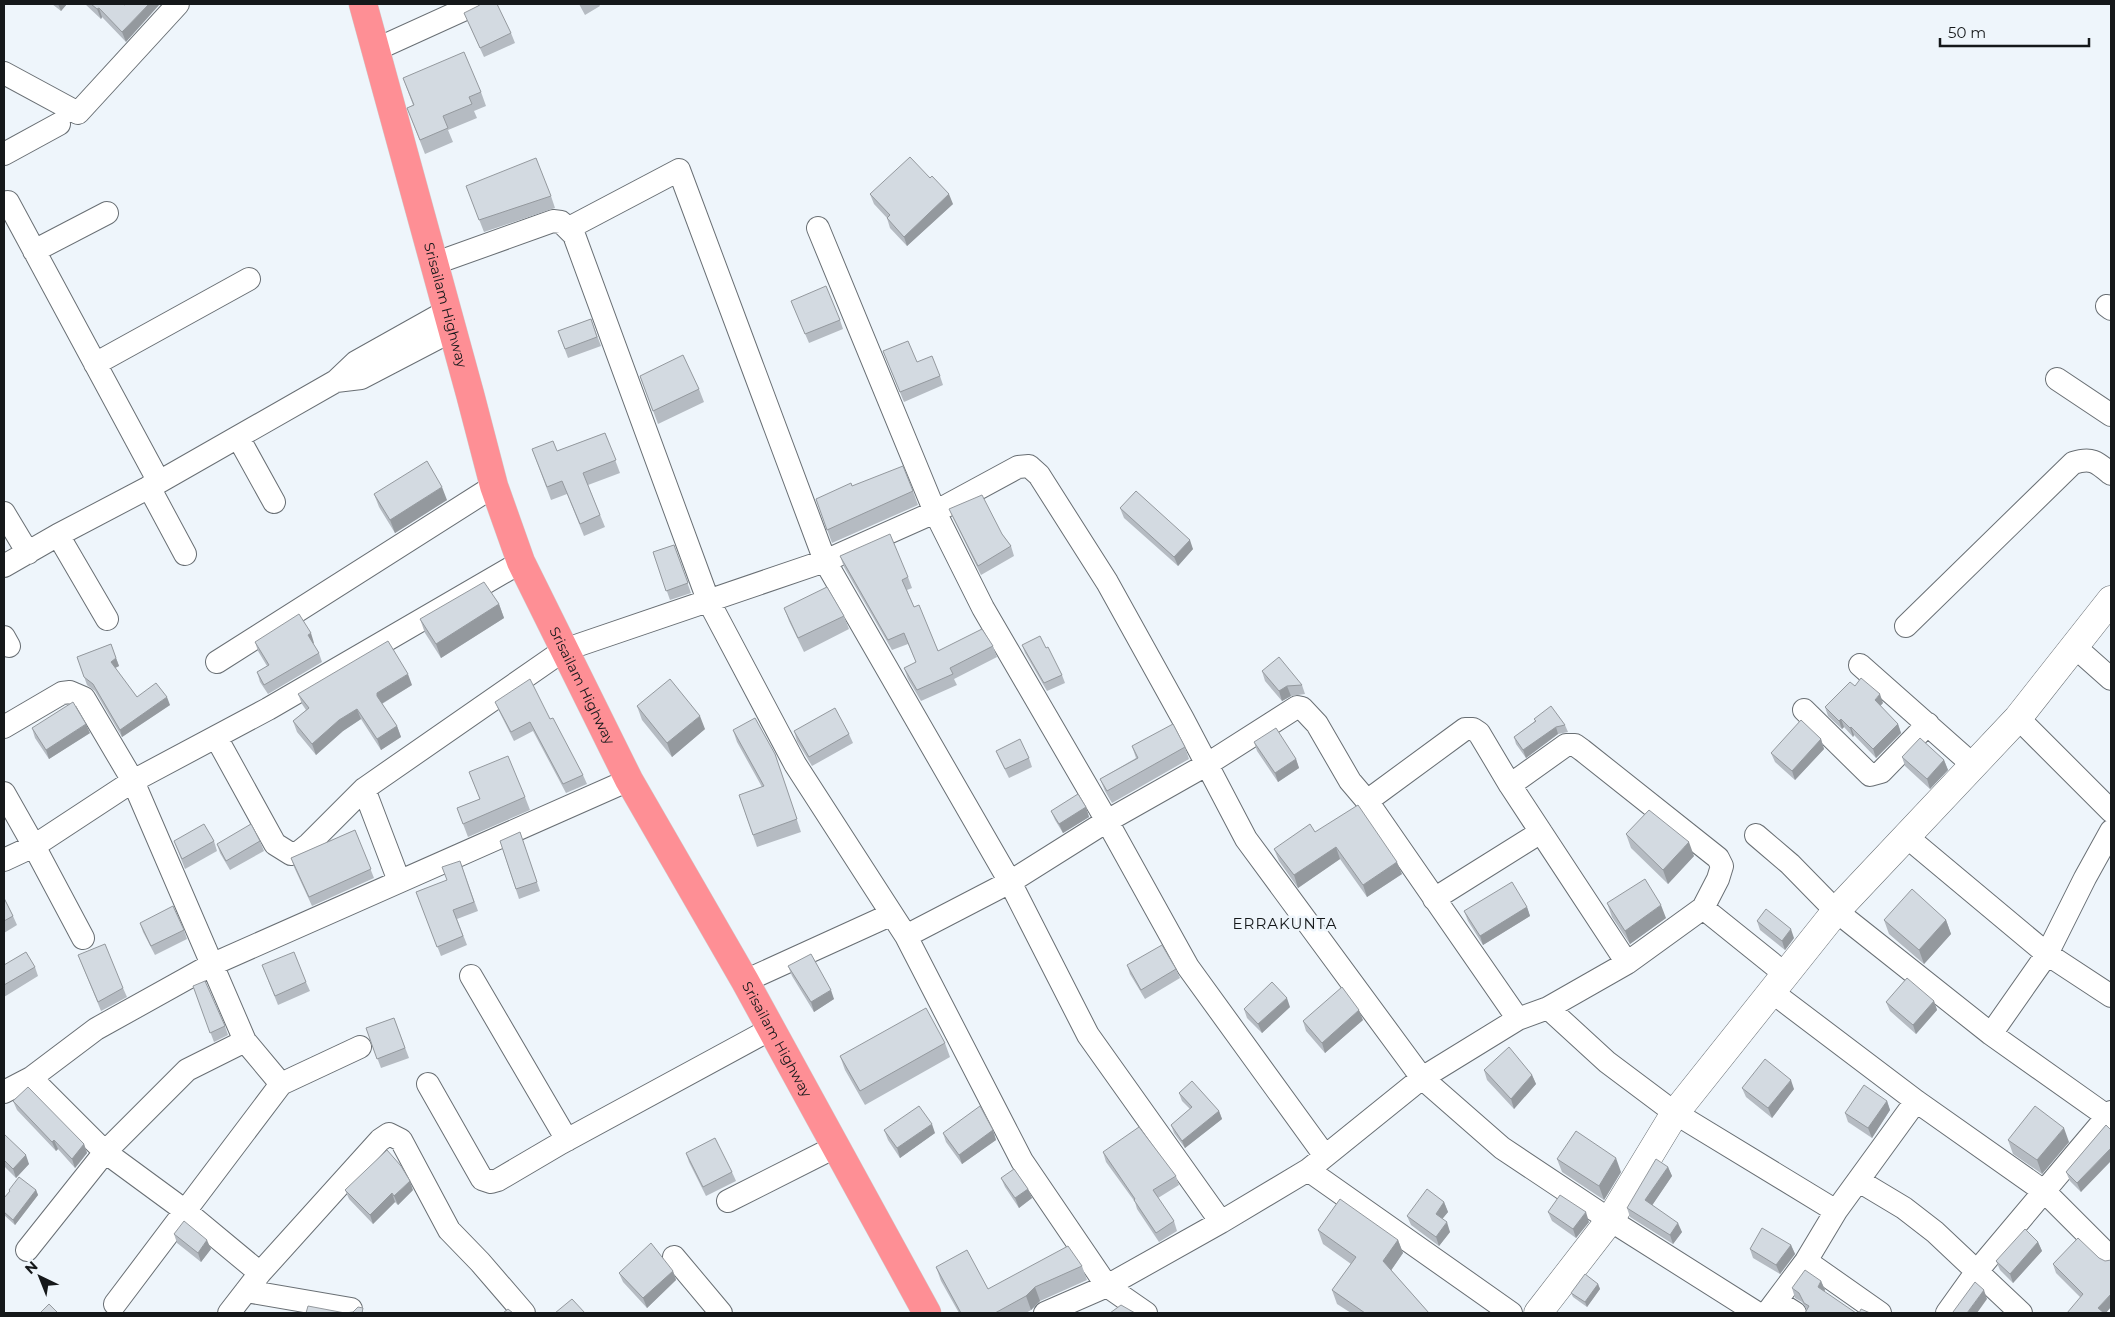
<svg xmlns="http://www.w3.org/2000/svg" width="2115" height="1317" font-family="Montserrat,sans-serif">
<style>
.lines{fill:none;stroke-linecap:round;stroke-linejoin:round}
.street-casing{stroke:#696f74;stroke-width:24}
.secondary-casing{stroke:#696f74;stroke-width:29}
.highway-casing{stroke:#d0d1d1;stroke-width:29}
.street{stroke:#fff;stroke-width:22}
.secondary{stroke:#fff;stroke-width:28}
.highway{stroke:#fe8f95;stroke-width:28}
.wall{fill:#b5bbc2}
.shaded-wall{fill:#94999e}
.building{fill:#d3dae1;stroke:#94999e}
.labels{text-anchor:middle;stroke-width:5;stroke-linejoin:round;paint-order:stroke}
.street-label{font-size:14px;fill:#15181a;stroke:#eef5fb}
.neighbourhood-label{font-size:15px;letter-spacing:1px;fill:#15181a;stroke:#eef5fb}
</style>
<rect width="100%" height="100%" fill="#eef5fb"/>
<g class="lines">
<!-- street casing -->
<g class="street-casing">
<path id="street" d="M377 49 476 4
M4 73 78 113 178 4
M4 154 59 124
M8 202 159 482
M569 228 679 170 825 561 1010 882 1088 1035 1221 1222
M818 228 935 512 983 608 1107 821 1188 967 1325 1156
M34 251 107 213
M433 264 553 221 561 222 574 235 708 600 795 764 906 936 1022 1161 1107 1286 1146 1313
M2107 306 2111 309
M95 364 249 279
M2057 379 2111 415
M336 381 361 378 453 330
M238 437 274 502
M149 487 185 554
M4 513 28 553
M58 535 107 619
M4 566 58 535 159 482 336 381 356 362 447 311
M1906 626 2073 463C2092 457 2097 462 2111 474
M4 637 9 646
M2075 647 2111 679
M217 662 494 486
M1860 665 1973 765
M1804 710 1870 775 1881 772 1928 724
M2018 718 2111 811
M4 727 62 693 70 692 84 698 133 781 245 1041 281 1084
M216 737 275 844 291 854 299 852 309 844 364 789 564 650 825 561 935 512 1018 467 1029 466 1039 475 1107 582 1183 719 1246 839 1422 1078 1502 1148 1610 1220 1757 1313
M1510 785 1566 745H1575L1582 750 1718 858 1722 866 1718 879 1703 908
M364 789 399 881
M4 793 34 846 83 938
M1367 801 1465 729H1473L1479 733 1510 785 1627 963
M1756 835 1790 864 1836 911 1991 1034 2111 1119
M1907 837 2047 954 2111 996
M4 860 34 846 133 781 268 709 521 562
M1434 899 1541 832
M906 936 1010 882 1107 821 1206 765 1297 707 1302 708 1317 724 1350 781 1367 801 1518 1019
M471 976 567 1140
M745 981 890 915
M1772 992 1916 1101 2045 1192 2111 1258
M1548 1008 1607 1062 1675 1113 1836 1211
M1991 1034 2047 954 2085 878 2111 831
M31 1078 105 1152 184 1210 260 1273
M428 1084 482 1179 491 1182 498 1180 561 1143 771 1029
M4 1092 31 1078 96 1029 211 965 629 780
M1308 1170 1511 1313
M1859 1181 1904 1208 1935 1232 2021 1313
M728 1201 835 1147
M27 1250 105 1152 187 1070 245 1041
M674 1257 721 1313
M1806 1261 1880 1313
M246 1291 351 1309
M1776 1301 1795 1313
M115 1304 281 1084 360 1047
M229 1313 260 1273 380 1140 389 1134 401 1140 449 1230 480 1262 524 1313
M1045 1313 1107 1286 1221 1222 1308 1170 1422 1078 1518 1019 1548 1008 1627 963 1703 908 1785 974
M1767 1313 1806 1261 1836 1211 1916 1101
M1947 1313 1977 1271 2111 1112"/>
</g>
<!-- secondary casing -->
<g class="secondary-casing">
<path id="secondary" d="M1538 1313 1610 1220 1675 1113 1836 911 2018 718 2111 600"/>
</g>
<!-- highway casing -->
<g class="highway-casing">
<g id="highway">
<path id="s1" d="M363 4 470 394 494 486 521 562 629 780 745 981 927 1313"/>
</g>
</g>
<!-- street -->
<use href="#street" class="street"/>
<!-- secondary -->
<use href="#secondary" class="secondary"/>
<!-- highway -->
<use href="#highway" class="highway"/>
</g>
<!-- wall -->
<path class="wall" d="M52 4H67L61 11Z
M85 4H123L125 5 126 42 102 17 101 19Z
M579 4H599L600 6 585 15Z
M464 13 511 33 515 43 484 57 468 22Z
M403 78 481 92 486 106 474 111 477 118 448 130 453 142 425 154 407 108 413 105Z
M466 186 551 196 555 208 484 232Z
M870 194 953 204 907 246 890 228 887 218 874 204Z
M791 301 840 320 843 329 809 343Z
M591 319 601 346 568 358 558 331Z
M883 351 940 376 943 385 904 402Z
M640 376 699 389 704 402 658 424Z
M605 433 620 473 588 485 605 527 584 536 567 494 551 500 532 449 557 451Z
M852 486 913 491 918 505 832 543 816 499Z
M374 494 447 500 395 533 379 507Z
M1120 508 1193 549 1178 566 1124 518Z
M949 509 1002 534 1011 546 1014 556 981 575 953 518Z
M674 545 691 593 670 600 653 552Z
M840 556 908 577 912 588 907 590 914 607 938 651 993 646 997 657 954 679 957 685 921 701 908 679 904 668 916 662 908 644 892 650 844 567Z
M499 604 504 618 441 658 425 633 420 619Z
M784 608 844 616 849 629 804 652 789 621Z
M255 642 314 643 313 644 319 653 322 662 268 694 260 682 257 672 267 666 258 651Z
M111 644 119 666 115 668 137 697 170 705 122 737 95 691 87 685 77 657Z
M1022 645 1046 648 1062 675 1065 683 1047 691 1025 653Z
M1262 671 1302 685 1305 694 1291 696 1282 701 1265 681Z
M412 685 382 704 397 726 401 737 381 750 361 719 343 731 316 755 297 732 293 721 306 710 302 704 298 694Z
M1855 686 1883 703 1880 706 1898 724 1901 733 1876 758 1854 735 1853 737 1844 727 1842 729 1828 716 1825 707Z
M495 702 550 719 583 775 587 784 566 793 533 731 514 741 499 711Z
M637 706 705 729 672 757 642 720Z
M1534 719 1565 725 1568 732 1558 734 1526 758 1516 744 1514 737 1535 721Z
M32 728 90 733 49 759 35 738Z
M733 730 775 754 801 832 757 847 739 795 762 787 737 742Z
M794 731 849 734 853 743 812 766 797 741Z
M1821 739 1824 749 1795 780 1775 762 1771 753Z
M1254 742 1296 759 1299 768 1278 782 1257 751Z
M1132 746 1185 747 1189 759 1112 803 1105 791 1100 779 1136 758Z
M996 751 1029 758 1032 767 1009 778 1000 760Z
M1902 757 1944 760 1948 770 1930 789 1905 766Z
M469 772 525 797 530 810 468 837 457 808 480 799Z
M1086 807 1089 817 1063 833 1055 820 1051 811Z
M355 830 374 878 312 906 294 867 291 858Z
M520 832 540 891 519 899 500 841Z
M1315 832 1402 874 1367 897 1340 859 1298 888 1279 861 1274 849Z
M1626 834 1694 856 1668 884 1631 848Z
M174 841H214L217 851 185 869Z
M260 841 264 851 230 870 220 853 217 844Z
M460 861 478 911 457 919 467 945 441 956 416 892 447 880Z
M4 898 13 916 17 925 4 933Z
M1607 903 1666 918 1630 944 1612 917Z
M1527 907 1530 916 1483 945 1468 921 1464 911Z
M1884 920H1946L1951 934 1924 964 1889 934Z
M1757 921 1794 938 1785 950 1760 930Z
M140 923 184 930 187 939 155 955 143 932Z
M78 955 123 988 127 997 101 1011Z
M4 965 35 967 38 976 4 997Z
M262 965 306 982 310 991 278 1005Z
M1127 965 1176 969 1180 978 1145 999 1130 974Z
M788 966 834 999 814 1012 792 976Z
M193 986 225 1026 228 1035 214 1042Z
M1934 1001 1937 1010 1916 1034 1890 1011 1886 1002Z
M1290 1007 1262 1033 1247 1018 1244 1009Z
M394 1018 409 1058 381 1068 366 1028Z
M1363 1020 1325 1053 1306 1031 1303 1021Z
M945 1043 950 1057 865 1105 845 1070 840 1056Z
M1484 1070 1532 1075 1536 1084 1514 1109 1487 1080Z
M1742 1088 1794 1089 1772 1118 1746 1097Z
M1179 1093 1219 1111 1222 1119 1185 1148 1174 1133 1171 1125 1190 1109 1182 1101Z
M13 1101 84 1144 87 1153 75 1168 58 1149 56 1151 17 1110Z
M1887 1101 1890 1110 1872 1138 1848 1122 1845 1113Z
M2106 1125 2081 1192 2070 1181 2066 1172Z
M884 1130 935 1133 900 1158 888 1140Z
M993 1130 996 1140 962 1164 946 1142 943 1133Z
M4 1134 29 1164 16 1178 4 1166Z
M2008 1140 2069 1142 2042 1174 2013 1154Z
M1103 1152 1176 1176 1179 1185 1158 1198 1174 1221 1177 1231 1159 1242 1137 1209 1135 1202 1106 1162Z
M686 1153 732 1172 736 1181 706 1196 689 1162Z
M1557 1159 1621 1172 1604 1200 1562 1172Z
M1668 1167 1672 1176 1652 1205 1682 1232 1673 1244 1630 1217 1627 1208Z
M1001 1178 1028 1189 1032 1198 1019 1208 1005 1187Z
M9 1190H36L38 1195 15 1225 4 1215V1198L10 1192Z
M345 1190H413L398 1205 395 1202 373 1224 349 1199Z
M1444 1202 1448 1212 1442 1219 1450 1232 1439 1246 1411 1225 1407 1216Z
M1548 1212 1589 1222 1576 1238 1552 1221Z
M1318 1230 1398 1240 1403 1253 1391 1270 1429 1313H1351L1337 1304 1332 1290 1351 1264 1323 1244Z
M174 1234 211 1249 201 1262 177 1243Z
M2038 1242 2042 1251 2013 1283 2000 1270 1996 1261Z
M1791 1245 1795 1254 1780 1274 1753 1258 1750 1249Z
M2053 1264 2106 1313 2080 1297 2056 1273Z
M1082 1266 1087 1280 1040 1301 1031 1310 1026 1313H959L941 1281 936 1267 988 1289Z
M673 1271 676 1280 647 1308 623 1282 619 1273Z
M1821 1281 1825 1290 1807 1310 1802 1302 1795 1298 1792 1288Z
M1598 1284 1600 1289 1587 1307 1573 1297 1571 1293Z"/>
<!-- shaded-wall -->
<path class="shaded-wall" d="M58 4H67L61 11Z
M149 4H160L126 42 122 32Z
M99 8 102 17 101 19 97 9Z
M949 194 953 204 907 246 904 237Z
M442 487 447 500 395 533 390 520Z
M1190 540 1193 549 1178 566 1174 557Z
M499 604 504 618 441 658 436 644Z
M311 633 314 643 311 645 308 635Z
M116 658 119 666 113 669 111 662Z
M408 674 412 685 381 704 377 696V693Z
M1287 686 1291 696 1282 701 1279 691Z
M1880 694 1883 703 1878 708 1875 700Z
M167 697 170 705 122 737 120 730Z
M357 709 361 719 343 731 316 755 312 744 339 720Z
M700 716 705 729 672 757 667 743Z
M1841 719 1844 727 1842 729 1839 721Z
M86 724 90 733 49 759 46 750Z
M1898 724 1901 733 1876 758 1873 749Z
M397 726 401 737 381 750 377 739Z
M1556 727 1558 734 1526 758 1523 750Z
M1851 727 1854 735 1853 737 1850 728Z
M1821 739 1824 749 1795 780 1792 771Z
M1296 759 1299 768 1278 782 1275 773Z
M1944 760 1948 770 1930 789 1927 779Z
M1086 807 1089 817 1063 833 1059 824Z
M1689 842 1694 856 1668 884 1663 870Z
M1336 847 1340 859 1298 888 1294 875Z
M1397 862 1402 874 1367 897 1363 885Z
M1661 905 1666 918 1630 944 1625 931Z
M1527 907 1530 916 1483 945 1480 936Z
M1946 920 1951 934 1924 964 1919 950Z
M1791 929 1794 938 1785 950 1782 941Z
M831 990 834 999 814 1012 811 1002Z
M1287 998 1290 1007 1262 1033 1258 1024Z
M1934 1001 1937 1010 1916 1034 1913 1025Z
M1359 1010 1363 1020 1325 1053 1322 1043Z
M1532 1075 1536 1084 1514 1109 1511 1099Z
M1791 1080 1794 1089 1772 1118 1768 1108Z
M1887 1101 1890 1110 1872 1138 1868 1128Z
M1219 1111 1222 1119 1185 1148 1182 1141Z
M932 1124 935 1133 900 1158 897 1148Z
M2064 1128 2069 1142 2042 1174 2037 1160Z
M993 1130 996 1140 962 1164 959 1155Z
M54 1140 58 1149 56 1151 52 1142Z
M84 1144 87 1153 75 1168 72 1159Z
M2111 1148V1161L2081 1192 2077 1183Z
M26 1155 29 1164 16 1178 13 1169Z
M1616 1158 1621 1172 1604 1200 1599 1186Z
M1668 1167 1672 1176 1649 1210 1645 1200Z
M410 1181 413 1190 398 1205 394 1196Z
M1028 1189 1032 1198 1019 1208 1015 1198Z
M36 1190 38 1195 15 1225 13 1220Z
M392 1193 395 1202 373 1224 370 1215Z
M1444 1202 1448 1212 1439 1223 1436 1214Z
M1586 1212 1589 1222 1576 1238 1573 1229Z
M1447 1222 1450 1232 1439 1246 1436 1237Z
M1678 1223 1682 1232 1673 1244 1670 1235Z
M207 1240 211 1249 201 1262 198 1253Z
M1398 1240 1403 1253 1388 1275 1383 1261Z
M2038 1242 2042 1251 2013 1283 2010 1274Z
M1791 1245 1795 1254 1780 1274 1776 1265Z
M673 1271 676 1280 647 1308 643 1298Z
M1821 1281 1825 1290 1821 1296 1818 1287Z
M1598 1284 1600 1289 1587 1307 1585 1302Z
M1035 1287 1040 1301 1031 1310 1026 1296Z
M1984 1290 1987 1299 1977 1313H1967Z
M2111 1294V1307L2106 1313H2100L2098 1308Z"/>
<!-- building -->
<path class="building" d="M91 4H123L125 5 126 4H149L122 32 99 8 97 9Z
M481 4H497L511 33 480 48 464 13 478 6Z
M464 52 481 92 469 97 472 104 443 116 448 128 420 140 407 108 414 105 403 78Z
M910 157 930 178 932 176 949 194 904 237 887 218 890 215 870 194Z
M536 158 551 196 479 220 466 186Z
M826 286 840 320 805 334 791 301Z
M591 319 597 337 565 349 558 331Z
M908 341 917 362 932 356 940 376 900 392 883 351Z
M683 355 699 389 653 411 640 376Z
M605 433 616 460 583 473 600 515 580 524 562 481 547 487 532 449 553 441 557 451Z
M427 461 442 487 390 520 374 494Z
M903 466 913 491 827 530 816 499 851 483 852 486Z
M1136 491 1190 540 1174 557 1120 508Z
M982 495 1002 534 1011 546 978 566 949 509Z
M890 534 908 577 902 580 914 607 919 605 938 651 982 629 993 646 950 668 953 674 917 690 904 668 916 662 904 633 888 640 840 556Z
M674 545 688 583 666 591 653 552Z
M484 582 499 604 436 644 420 619Z
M827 587 844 616 798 638 784 608Z
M299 614 311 633 308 635 319 653 264 685 257 672 269 665 255 642Z
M1040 636 1046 648 1048 647 1062 675 1044 683 1022 645Z
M388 641 408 674 377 693V696L397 726 377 739 357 709 339 720 312 744 293 721 309 708 298 694Z
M111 644 116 658 111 662 137 697 156 683 167 697 120 730 93 684 84 677 77 657Z
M1279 657 1302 685 1287 686 1279 691 1262 671Z
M1861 678 1880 694 1875 700 1898 724 1873 749 1851 727 1850 728 1841 719 1839 721 1825 707 1850 682 1855 686Z
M530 679 550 719 553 718 583 775 563 784 530 722 511 732 495 702Z
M670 679 700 716 667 743 637 706Z
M73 702 86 724 46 750 32 728Z
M1551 706 1565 725 1556 727 1523 750 1514 737 1536 721 1534 719Z
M835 708 849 734 809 757 794 731Z
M755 718 775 754 797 819 753 835 739 795 764 786 733 730Z
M1801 720 1821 739 1792 771 1771 753Z
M1173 724 1185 747 1107 791 1100 779 1138 758 1132 746Z
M1276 728 1296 759 1275 773 1254 742Z
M1920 738 1944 760 1927 779 1902 757Z
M1020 739 1029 758 1005 769 996 751Z
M508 756 525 797 463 824 457 808 480 799 469 772Z
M1078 794 1086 807 1059 824 1051 811Z
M1358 805 1397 862 1363 885 1336 847 1294 875 1274 849 1310 824 1315 832Z
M1649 810 1689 842 1663 870 1626 834Z
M204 824 214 841 182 859 174 841Z
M251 824 260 841 226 861 217 844Z
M355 830 371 869 309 897 291 858Z
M520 832 537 882 516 889 500 841Z
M460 861 474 902 453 910 463 936 437 947 416 892 447 880 442 867Z
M1645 879 1661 905 1625 931 1607 903Z
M1512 882 1527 907 1480 936 1464 911Z
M1912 889 1946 920 1919 950 1884 920Z
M4 898 13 916 4 921Z
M173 906 184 930 151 946 140 923Z
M1766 909 1791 929 1782 941 1757 921Z
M105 944 123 988 98 1002 78 955Z
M1162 945 1176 969 1141 990 1127 965Z
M26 952 35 967 4 985V965Z
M294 952 306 982 275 996 262 965Z
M811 954 831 990 811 1002 788 966Z
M1907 978 1934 1001 1913 1025 1886 1002Z
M205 981 225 1026 210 1033 193 986Z
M1272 982 1287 998 1258 1024 1244 1009Z
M1342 987 1359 1010 1322 1043 1303 1021Z
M926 1008 945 1043 860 1091 840 1056Z
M394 1018 405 1048 377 1059 366 1028Z
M1509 1047 1532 1075 1511 1099 1484 1070Z
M1765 1059 1791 1080 1768 1108 1742 1088Z
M1192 1081 1219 1111 1182 1141 1171 1125 1192 1107 1179 1093Z
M1864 1085 1887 1101 1868 1128 1845 1113Z
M28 1087 84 1144 72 1159 54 1140 52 1142 13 1101Z
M919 1106 932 1124 897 1148 884 1130Z
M980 1106 993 1130 959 1155 943 1133Z
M2035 1106 2064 1128 2037 1160 2008 1140Z
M2106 1125 2111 1130V1148L2077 1183 2066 1172Z
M1139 1127 1176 1176 1153 1190 1174 1221 1156 1233 1134 1200 1135 1199 1103 1152Z
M1576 1131 1616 1158 1599 1186 1557 1159Z
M4 1134 26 1155 13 1169 4 1160Z
M715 1138 732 1172 703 1187 686 1153Z
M387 1150 401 1166 410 1181 394 1196 392 1193 370 1215 345 1190Z
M1656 1159 1668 1167 1645 1200 1678 1223 1670 1235 1627 1208Z
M1014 1169 1028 1189 1015 1198 1001 1178Z
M19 1177 36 1190 13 1220 4 1212V1198L10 1191 9 1190Z
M1427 1189 1444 1202 1436 1214 1447 1222 1436 1237 1407 1216Z
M1560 1195 1586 1212 1573 1229 1548 1212Z
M1340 1199 1398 1240 1383 1261 1429 1313H1365L1332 1290 1356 1257 1318 1230Z
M184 1221 207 1240 198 1253 174 1234Z
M1762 1228 1791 1245 1776 1265 1750 1249Z
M2025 1229 2038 1242 2010 1274 1996 1261Z
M2078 1238 2099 1258 2105 1261 2111 1260V1294L2098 1308 2104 1313H2067L2083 1294 2053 1264Z
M651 1243 673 1271 643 1298 619 1273Z
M1068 1246 1082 1266 1035 1287 1026 1296 995 1313H961L936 1267 967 1250 988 1289Z
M1805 1270 1821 1281 1818 1287 1856 1313H1805L1809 1306 1804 1303 1799 1293 1792 1288Z
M1585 1274 1598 1284 1585 1302 1571 1293Z
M1975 1282 1984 1290 1967 1313H1955L1953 1312Z
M572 1299 585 1313H555Z
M49 1304 58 1313H40Z
M1121 1305 1135 1313H1110Z
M308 1306 345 1313 353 1312 358 1307 363 1308 362 1313H306Z
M508 1309 513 1313H503Z
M1861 1309 1870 1313H1859Z"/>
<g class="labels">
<!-- street labels -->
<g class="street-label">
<text dy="5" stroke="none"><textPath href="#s1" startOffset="312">Srisailam Highway</textPath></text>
<text dy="5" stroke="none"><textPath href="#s1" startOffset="718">Srisailam Highway</textPath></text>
<text dy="5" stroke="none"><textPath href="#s1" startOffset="1122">Srisailam Highway</textPath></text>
</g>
<!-- neighbourhood labels -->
<g class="neighbourhood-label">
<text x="1285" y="929">ERRAKUNTA</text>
</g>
</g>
<!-- border -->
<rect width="2115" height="1317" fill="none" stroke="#15181a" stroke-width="10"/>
<!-- north arrow -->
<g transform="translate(40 1277) rotate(317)" stroke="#eef5fb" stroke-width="4" paint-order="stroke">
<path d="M0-4L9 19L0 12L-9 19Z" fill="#15181a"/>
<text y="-8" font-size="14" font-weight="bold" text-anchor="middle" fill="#15181a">N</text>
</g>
<!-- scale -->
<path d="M1940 38v8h149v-8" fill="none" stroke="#15181a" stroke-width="2.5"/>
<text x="1948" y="38" font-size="15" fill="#15181a" stroke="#eef5fb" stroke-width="4" paint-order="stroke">50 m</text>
</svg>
